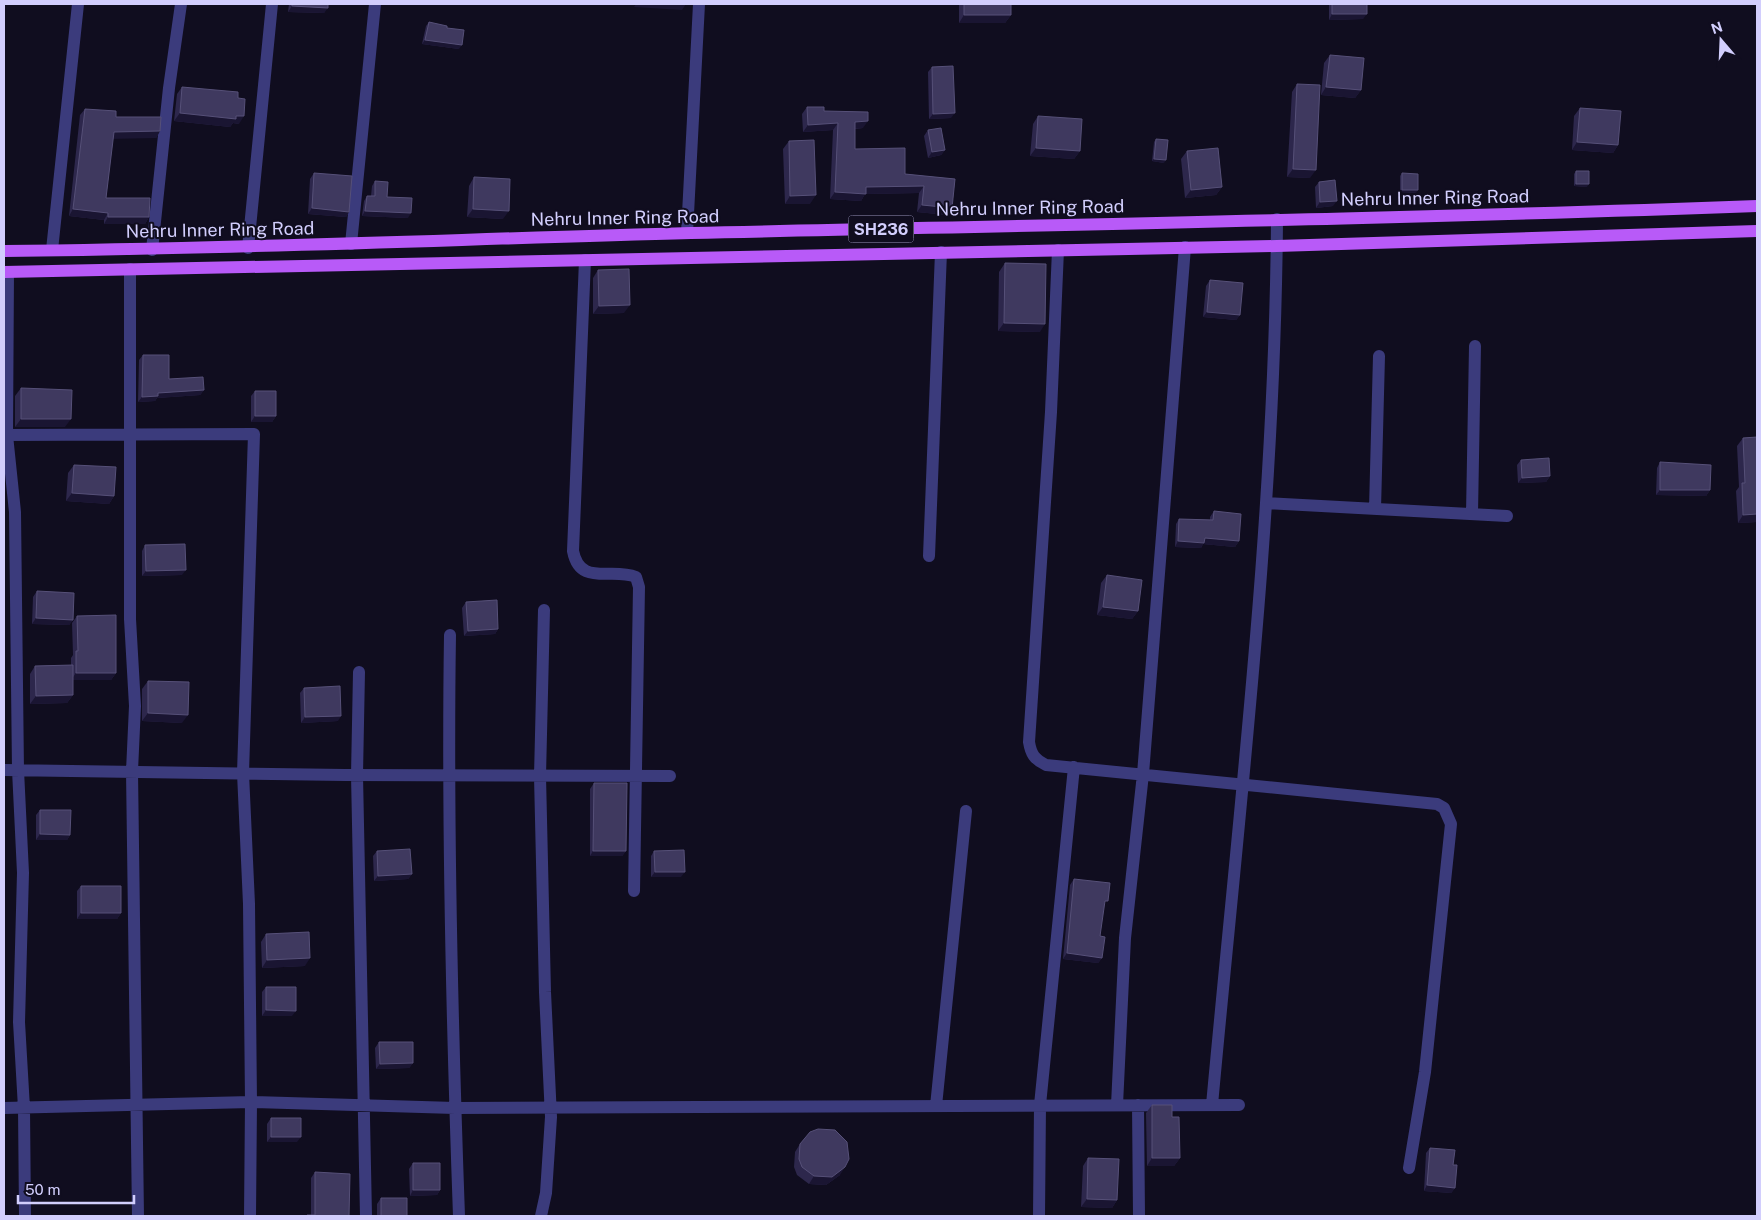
<svg xmlns="http://www.w3.org/2000/svg" width="1761" height="1220" font-family="'Public Sans',sans-serif">
<style>
.lines{fill:none;stroke-linecap:round;stroke-linejoin:round}
.minor{stroke:#3b3b7c;stroke-width:12}
.major{stroke:#b85af8;stroke-width:12}
.wall{fill:#2d274c}
.shaded-wall{fill:#1a1532}
.building{fill:#3f395f;stroke:#565078}
.labels{text-anchor:middle;stroke-width:4;stroke-linejoin:round;paint-order:stroke}
.shield{fill:#100d1f;stroke:#9894ba;stroke-width:1}
.shield-label{font-size:16px;font-weight:bold;fill:#d2cefd}
.street-label{font-size:18px;fill:#d2cefd;stroke:#100d1f}
</style>
<rect width="100%" height="100%" fill="#100d1f"/>
<g class="lines">
<!-- minor -->
<path class="minor" d="M687 233 699 4
M351 244 375 4
M248 248 272 4
M52 250 78 4
M152 250 169 88 181 4
M1058 250 1051 412 1029 742C1031 754 1034 759 1046 765L1437 804 1444 808 1451 824 1425 1072 1409 1168
M585 260 573 551C580 587 611 567 636 577L639 587 634 891
M130 269V619L135 706 132 771 138 1216
M8 272 7 435 15 512 18 770 23 873 19 1022 24 1108 25 1216
M4 435 254 434 243 773 249 904 251 1102 250 1216
M1267 503 1507 516
M1375 509 1379 356
M1472 514 1475 346
M929 556 941 252
M450 635C447 829 452 1022 459 1216
M359 672 357 775 366 1216
M4 770 345 775 670 776
M1117 1105 1125 938 1143 774 1185 247
M1138 1105 1139 1216
M1212 1105C1239 810 1275 515 1277 219
M936 1106 966 811
M4 1108 251 1102 455 1108 1239 1105
M541 1216 546 1193 551 1117 545 992 540 776 544 610
M1039 1216 1040 1105 1074 767"/>
<!-- major -->
<path class="major" d="M4 251C233 249 462 239 691 233 1046 225 1402 219 1757 206
M4 272 1277 246 1757 231"/>
</g>
<!-- wall -->
<path class="wall" d="M289 4H328L324 13 288 12Z
M959 4H1011V15L1005 23H959Z
M1329 4H1367L1363 19 1329 20Z
M429 22 447 28 459 49 422 44 426 26Z
M1330 55 1361 90 1355 98 1321 95 1324 63Z
M932 67 951 118 929 119 928 72Z
M1297 84 1310 178 1287 177 1292 92Z
M182 87 238 98 239 124 233 123 230 127 174 121 177 94Z
M807 107 824 111 863 128 855 129V149L905 174 955 179 952 208 947 215 917 212 919 193 865 194 861 201 830 199 833 130 803 132 802 114Z
M1580 108 1618 145 1613 153 1572 150 1574 116Z
M85 109 116 117 160 131 156 138H113L106 198 149 217 145 224H104V220L69 216 80 115Z
M1038 116 1080 151 1074 159 1030 156 1033 124Z
M928 130 945 150 941 155 928 158 924 136Z
M1156 139 1164 163 1152 161 1154 142Z
M789 141 810 204H785L783 149Z
M1187 151 1222 187 1216 195 1185 198 1181 159Z
M1576 171 1587 187 1574 186V174Z
M314 173 349 212 346 217 308 214 310 179Z
M1402 173 1416 193 1400 192V176Z
M474 177 503 219 467 217 469 186Z
M375 181 387 197 408 218 362 216 364 201 367 196H371L372 186Z
M1319 182 1333 206 1316 208 1315 187Z
M1005 263 1040 332 998 331 999 272Z
M598 270 624 313 593 314V278Z
M1210 280 1240 315 1236 320 1203 317 1206 286Z
M143 355 169 379 204 390 200 395 157 398 155 401 138 402 139 360Z
M21 388 65 427H15V396Z
M255 391 276 416 272 422H251V396Z
M1757 437V522L1738 523 1736 491 1739 487 1737 446 1743 438Z
M1521 460 1550 476 1546 482 1518 483 1517 465Z
M1660 462 1710 490 1706 496 1656 495 1657 468Z
M74 465 114 496 109 504 66 501 68 473Z
M1214 511 1239 541 1235 547 1203 544 1201 548 1175 547 1176 524 1179 519 1210 520V517Z
M145 545 182 575 142 576V551Z
M1107 575 1138 611 1132 619 1097 615 1101 583Z
M37 591 73 620 69 625 32 624 33 597Z
M466 602 498 629 495 634 464 636 462 608Z
M77 616 116 673 111 680H73V695L67 703 30 704V674L35 666 71 665V658L73 655 72 623Z
M148 681 182 723 142 721V689Z
M304 688 338 721 301 723 300 693Z
M594 783 626 851 622 856H590V789Z
M40 810 70 835 67 840H36V815Z
M377 851 412 874 408 879 374 881 373 856Z
M654 851 681 877H651V856Z
M1074 879 1104 906 1100 936 1102 958 1098 963 1063 959 1070 885Z
M81 886 121 913 117 919H77V891Z
M266 934 305 966 262 968 261 942Z
M266 987 292 1016H262V992Z
M379 1042 413 1063 409 1068 376 1069 375 1048Z
M1152 1105 1172 1117 1180 1158 1174 1166H1147L1146 1113Z
M271 1118 297 1142H267V1124Z
M800 1144 840 1175 826 1185 809 1184 797 1175 794 1167 795 1152Z
M1430 1148 1453 1165 1455 1188 1451 1193 1424 1191 1426 1153Z
M1088 1158 1117 1200 1112 1208 1081 1207 1083 1166Z
M413 1163 440 1190 437 1195 410 1196 409 1169Z
M315 1172 349 1216H306L307 1215H311V1178Z
M381 1198 407 1216H377V1204Z"/>
<!-- shaded-wall -->
<path class="shaded-wall" d="M636 4H686L682 10 634 7Z
M292 6 328 8 324 13 288 12Z
M1332 14H1367L1363 19 1329 20Z
M964 15H1011L1005 23H959Z
M425 40 462 45 459 49 422 44Z
M1326 87 1361 90 1355 98 1321 95Z
M180 113 236 116H244L239 124 233 123 230 127 174 121Z
M955 113 951 118 929 119 933 114Z
M868 121 863 128 850 129 855 122Z
M838 123 833 130 803 132 808 125Z
M160 131 156 138 109 139 114 132Z
M1577 142 1618 145 1613 153 1572 150Z
M1036 148 1080 151 1074 159 1030 156Z
M945 150 941 155 928 158 932 152Z
M1154 159 1166 160 1164 163 1152 161Z
M1293 169 1316 170 1310 178 1287 177Z
M1576 184H1589L1587 187 1574 186Z
M924 186 919 193 865 194 861 201 830 199 835 192 866 187Z
M1222 187 1216 195 1185 198 1191 190Z
M1402 190H1418L1416 193 1400 192Z
M816 195 810 204H785L790 196Z
M1337 201 1333 206 1316 208 1320 202Z
M922 205 952 208 947 215 917 212Z
M312 208 349 212 346 217 308 214Z
M73 209 108 213 104 220 69 216Z
M473 209 509 211 503 219 467 217Z
M365 211 411 213 408 218 362 216Z
M108 217H149L145 224H104Z
M630 305 624 313 593 314 599 306Z
M1207 312 1240 315 1236 320 1203 317Z
M1004 323 1045 324 1040 332 998 331Z
M204 390 200 395 157 398 155 401 138 402 142 397 158 393Z
M255 416H276L272 422H251Z
M21 419H71L65 427H15Z
M1550 476 1546 482 1518 483 1522 478Z
M1660 490H1710L1706 496 1656 495Z
M72 493 114 496 109 504 66 501Z
M1757 514V522L1738 523 1743 515Z
M1205 538 1239 541 1235 547 1203 544 1201 548 1175 547 1178 541Z
M186 570 182 575 142 576 146 571Z
M1103 607 1138 611 1132 619 1097 615Z
M36 618 73 620 69 625 32 624Z
M498 629 495 634 464 636 468 631Z
M76 673H116L111 680H71Z
M73 695 67 703 30 704 36 696Z
M148 713 188 715 182 723 142 721Z
M341 716 338 721 301 723 305 717Z
M40 834 70 835 67 840H36Z
M593 851H626L622 856H590Z
M655 872H685L681 877H651Z
M412 874 408 879 374 881 378 876Z
M81 913H121L117 919H77Z
M1067 953 1102 958 1098 963 1063 959Z
M310 958 305 966 262 968 267 960Z
M266 1010 296 1011 292 1016H262Z
M413 1063 409 1068 376 1069 380 1064Z
M271 1137H301L297 1142H267Z
M1152 1158H1180L1174 1166H1147Z
M845 1167 840 1175 826 1185 809 1184 814 1176Z
M1427 1185 1455 1188 1451 1193 1424 1191Z
M413 1190H440L437 1195 410 1196Z
M1087 1199 1117 1200 1112 1208 1081 1207Z"/>
<!-- building -->
<path class="building" d="M292 4H328V8L292 6Z
M964 4H1011V15H964Z
M1332 4H1367V14H1332Z
M429 22 447 26V28L464 30 462 45 425 40Z
M1330 55 1364 58 1361 90 1326 87Z
M953 66 955 113 933 114 932 67Z
M1297 84 1320 85 1316 170 1293 169Z
M182 87 238 92V98L245 99 244 116H236V119L180 113Z
M807 107H824V111L868 112V121L855 122V149L905 148V174L955 179 952 208 922 205 924 186 866 187V194L835 192 838 123 808 125Z
M1580 108 1621 111 1618 145 1577 142Z
M85 109 116 111V117H161L160 131 114 132 106 198H150L149 217H108V213L73 209Z
M1038 116 1082 119 1080 151 1036 148Z
M941 128 945 150 932 152 928 130Z
M1156 139 1168 140 1166 160 1154 159Z
M814 140 816 195 790 196 789 141Z
M1218 148 1222 187 1191 190 1187 151Z
M1576 171H1589V184H1576Z
M314 173 352 176 349 212 312 208Z
M1402 173 1418 174V190H1402Z
M474 177 510 179 509 211 473 209Z
M1335 180 1337 201 1320 202 1319 182Z
M375 181 388 182 387 197 412 198 411 213 365 211 367 196H375Z
M1005 263 1046 264 1045 324 1004 323Z
M629 269 630 305 599 306 598 270Z
M1210 280 1243 283 1240 315 1207 312Z
M143 355H169V379L203 377 204 390 158 393V396L142 397Z
M21 388 72 390 71 419H21Z
M255 391H276V416H255Z
M1757 437V514L1743 515 1742 483H1745L1743 438Z
M1549 458 1550 476 1522 478 1521 460Z
M1660 462 1711 465 1710 490H1660Z
M74 465 116 467 114 496 72 493Z
M1214 511 1241 514 1239 541 1205 538 1204 543 1178 541 1179 519 1213 520Z
M185 544 186 570 146 571 145 545Z
M1107 575 1142 580 1138 611 1103 607Z
M37 591 74 593 73 620 36 618Z
M497 600 498 629 468 631 466 602Z
M116 615V673H76V651H78L77 616Z
M73 665V695L36 696 35 666Z
M148 681 189 682 188 715 148 713Z
M340 686 341 716 305 717 304 688Z
M594 783H627L626 851H593Z
M40 810H71L70 835 40 834Z
M410 849 412 874 378 876 377 851Z
M684 850 685 872H655L654 851Z
M1074 879 1110 883 1108 901H1105L1100 936 1105 937 1102 958 1067 953Z
M81 886H121V913H81Z
M309 932 310 958 267 960 266 934Z
M266 987H296V1011L266 1010Z
M379 1042H413V1063L380 1064Z
M1152 1105H1172V1117H1179L1180 1158H1152Z
M271 1118H301V1137H271Z
M818 1129 835 1130 847 1142 849 1159 845 1167 832 1177 814 1176 802 1167 799 1159 800 1144 810 1132Z
M1430 1148 1455 1150 1453 1165H1457L1455 1188 1427 1185Z
M1088 1158 1119 1159 1117 1200 1087 1199Z
M413 1163H440V1190H413Z
M315 1172 350 1174 349 1216H307V1215H315Z
M381 1198H407V1216H381Z"/>
<g class="labels">
<!-- shield labels -->
<rect class="shield" x="848.5" y="215.5" width="65" height="27" rx="4"/>
<g class="shield-label">
<text x="881" y="235">SH236</text>
</g>
<!-- street labels -->
<g class="street-label">
<text transform="translate(1435 198) rotate(-1)" y="6">Nehru Inner Ring Road</text>
<text transform="translate(1030 208) rotate(-1)" y="6">Nehru Inner Ring Road</text>
<text transform="translate(625 218) rotate(-1)" y="6">Nehru Inner Ring Road</text>
<text transform="translate(220 230) rotate(-1)" y="6">Nehru Inner Ring Road</text>
</g>
</g>
<!-- border -->
<rect width="1761" height="1220" fill="none" stroke="#d2cefd" stroke-width="10"/>
<!-- north arrow -->
<g transform="translate(1721 40) rotate(341)" stroke="#100d1f" stroke-width="4" paint-order="stroke">
<path d="M0-4L9 19L0 12L-9 19Z" fill="#d2cefd"/>
<text y="-8" font-size="14" font-weight="bold" text-anchor="middle" fill="#d2cefd">N</text>
</g>
<!-- scale -->
<path d="M18 1195v8h116v-8" fill="none" stroke="#d2cefd" stroke-width="2.5"/>
<text x="25" y="1195" font-size="15" fill="#d2cefd" stroke="#100d1f" stroke-width="4" paint-order="stroke">50 m</text>
</svg>
